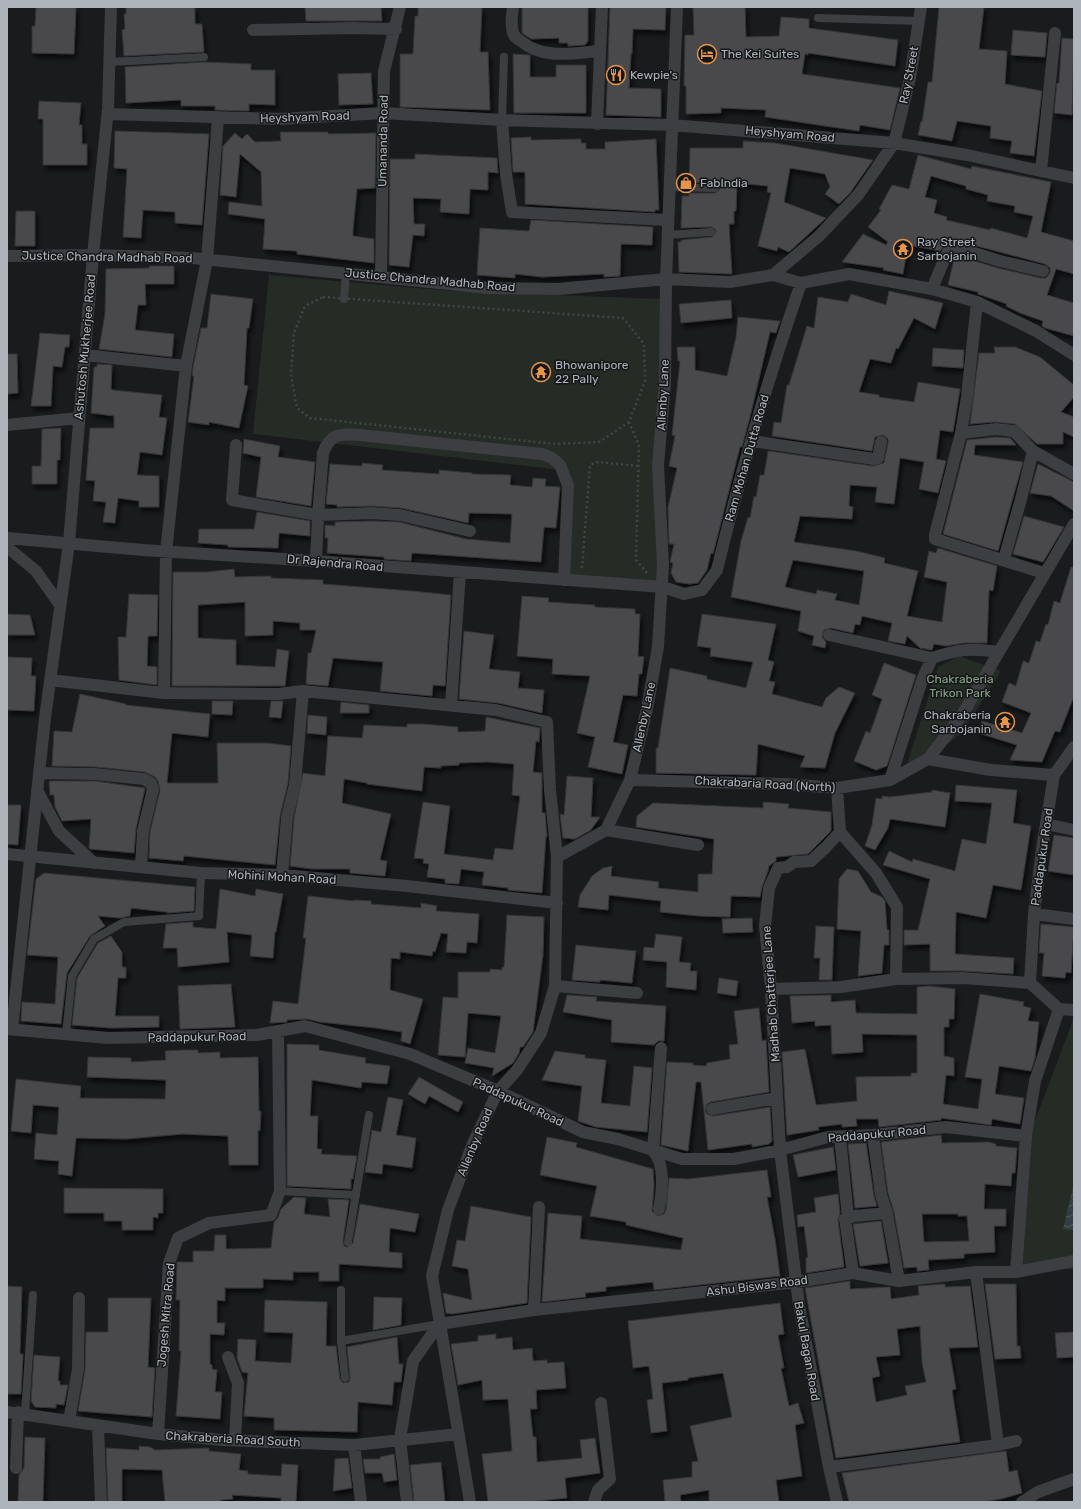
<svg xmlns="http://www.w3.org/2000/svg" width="1081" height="1509" font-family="Rubik,sans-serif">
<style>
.park{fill:#252c25}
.water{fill:url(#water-waves)}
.building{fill:#48494c;stroke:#353538;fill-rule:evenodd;filter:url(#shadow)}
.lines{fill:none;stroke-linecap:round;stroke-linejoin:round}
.path{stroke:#424548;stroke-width:2.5;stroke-dasharray:2 3;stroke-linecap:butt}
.service{stroke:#3c3e41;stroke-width:8}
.minor{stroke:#3c3e41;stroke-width:12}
.labels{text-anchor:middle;stroke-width:3;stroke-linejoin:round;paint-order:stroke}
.poi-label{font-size:12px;fill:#aeb4bb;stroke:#151618;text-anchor:start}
.street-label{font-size:12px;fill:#aeb4bb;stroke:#151618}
.park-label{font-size:12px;fill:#8aa487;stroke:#151618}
</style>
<defs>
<pattern id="water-waves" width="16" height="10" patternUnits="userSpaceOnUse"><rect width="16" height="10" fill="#333e42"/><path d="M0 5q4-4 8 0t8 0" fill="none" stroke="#4e585b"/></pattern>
<filter id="shadow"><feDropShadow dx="2.5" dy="4.5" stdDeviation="2" flood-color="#0009"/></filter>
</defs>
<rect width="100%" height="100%" fill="#1a1b1d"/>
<!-- park -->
<path class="park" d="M269 275 451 291 661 299 659 582 567 577 569 471 253 434Z
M959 656 1001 671 962 733 932 756 905 770 938 667Z
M1074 1018V1269L1018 1271 1031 1131Z"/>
<!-- water -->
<path class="water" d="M1074 1183V1230L1063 1229Z"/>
<!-- building -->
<path class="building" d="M36 7H76L74 54 32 53V26H35Z
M126 7H195V24H202L204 52 124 56 122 30 125 29 124 14H126Z
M305 7H381L382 21H306Z
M418 7H482L480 52H488L490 110 400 107V54H413L415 16H418Z
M522 7H588V41L585 45 568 46V43H559V38L531 39 522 33Z
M610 7H666L665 30 633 29 632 54H631L629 88 661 89V117L606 115Z
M693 7H745L746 37 779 36 781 17 809 19V28L898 40 895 66 808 53V55L805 54 802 74 900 88 890 130 860 125 859 131 765 117 766 110 721 108V113L686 114V86H684L685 35H694Z
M939 7H984L979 49 1007 51 1005 84 1042 91 1034 156 1010 153 1012 141 990 138 991 126 957 121 952 141 918 135 921 121 922 122 928 82H932Z
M1013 30 1047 33 1045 57 1011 55Z
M1062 38 1074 39 1072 115 1054 113 1057 83H1059Z
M513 54 530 55V77H556V65H586V113H514Z
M205 62 251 64V70H275V105L249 104V111L215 110V106H181V100L126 103 125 67Z
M371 73 373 104 339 105 338 74Z
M39 101 81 103 79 125H82V144H87V165H43V119H38Z
M115 131 209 134 202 225 175 223V212L143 210 141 238 123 237 127 169 114 168Z
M280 132H328V134L376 133 375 188 357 189 353 230V236L374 239V263L297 254V251L263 249 265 219 228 214 229 202 262 206 261 172 240 154 236 197 220 195 223 146 235 133 242 139 247 134 255 142 281 141Z
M531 137V140L581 139V143H586V149H605V142L656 139 659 210H655V212L525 204V172H513L511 138Z
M743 141 775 143 873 160 850 193 839 204 825 194 830 187 825 174 790 168 784 202 826 218 789 252 778 247 777 251 758 246 771 193 767 192 768 186 737 183 736 211H734V224H729L732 274 679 272 678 242H681V240L712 237 716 232 715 229 711 227 681 228 682 196H689V193H715L720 189V185L716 183 689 182 690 148H743Z
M415 154 497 158 498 173 488 172V190L470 189 469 214 440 212 441 199 413 198 414 224H425L424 236 413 235 409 267 389 265 390 159H415Z
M918 155 971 169 972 166 1051 182 1041 232 1074 241V274L1056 269 1047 295 1074 303V336L1045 328 1042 326 1043 321 1020 313 1006 306 1007 304 978 294V292L948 285 955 255 998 268 1041 278H1046L1050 273V268L1045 264 954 240 946 243 940 251 908 245 903 274 883 270 884 268 842 262 863 234 886 245 888 242 868 227 881 210 879 209 892 185 909 189ZM931 176 966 186V189L988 195 987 201 1015 206 1014 212 1033 216 1027 238 991 228 990 230 946 220 947 217 934 213 937 200 925 197Z
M16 211H35V246H15Z
M531 220 653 227 652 245 621 244 620 276 604 277V274L542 277 515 274V278L477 275 480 228 529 231Z
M149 266H174V284H145L146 305H138L135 330 174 334 172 357 99 349 105 314 106 269 149 268Z
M889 291 943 303 935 329 914 318 898 349 896 348 891 363 870 359 859 392 879 395V397L914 402 918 382 960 389 953 432 940 430 936 459 946 461 938 493 919 489 924 462 900 458 894 504 875 502 877 487 850 485 849 506 853 507 852 519 800 516 794 542 856 551 885 558 884 563 918 571 907 616 942 622 947 582 924 577 929 551 936 553 938 548 997 566 993 591 989 590 987 643H964L946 646 934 644 932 650 920 648 907 636 905 644 888 641 892 623 862 616 860 625 855 624 853 633 831 628 824 630 822 637 826 642 825 648 812 645 814 636 798 631 801 611 731 597 741 541 748 517 750 518 754 496 756 497 760 475H764L768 452 769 451 873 466 884 463 888 443V439L883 435 875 437 872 451 772 436 774 422 781 423 787 385H789L807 326 814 328 818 297 848 302 851 294 886 305ZM793 560 864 571 859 605 835 600 837 594 817 590 816 594 785 587Z
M211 294 253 299 249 328H247L244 385 248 386 239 428 209 422V425L188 422 194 376H192L193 367 201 328H207Z
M731 300 732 318 681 323 679 304Z
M738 317 780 321 776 333 770 332 750 417 742 447H740L713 554 711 553 707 570 698 583 690 584 676 582 671 573 673 563 670 562 674 544H669L668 507 677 468 669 466 675 436 672 435 680 361H678L677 347H695V370L727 376 736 337Z
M40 333 70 335 69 347H65L62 367 53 366 51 406H31Z
M994 347H1015L1040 357 1074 385V397L1061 412 1074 417V437L1063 432V444H1037L1015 424 995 422 970 424 979 353H995Z
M933 348 964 350 963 368 932 366Z
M7 354H17L18 393 7 394Z
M97 364 112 365 111 389 113 390 162 395 159 417 167 418 162 455 140 452 137 475 159 476V507H139V501L118 498 115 523 103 522 106 502 93 501 95 481 86 480 90 428H114V416L91 413 94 367H97Z
M61 428 60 460H57V484H32V466H41L42 429Z
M996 437 1010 438 1016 445H975L974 455 1023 462 998 551 943 534 967 440Z
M244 439 280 446 278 457 315 462 311 506 256 497 261 457 243 453Z
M362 463 383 465 382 470 439 474V470L472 473V474L511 475 510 485 532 487 533 478 546 479 545 486 560 487 556 528 544 527 541 562 412 553 411 561 384 559V557L327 553 328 538H325V525L335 526V522L372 521 399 522 466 539 510 543 512 514 469 513 468 523 401 508 372 506 337 507V505L326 504 330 464 362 466Z
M1038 464 1074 482V511L1051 496 1030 493Z
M257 512 310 521V536L279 533 278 548 228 547V545L198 543 199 529H254Z
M1024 516 1064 527 1043 562 1013 554Z
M1071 567 1074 568V696L1060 732 1055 731 1042 762 1010 760 1017 745 978 733 982 721 1022 733 1031 713 1002 702 1009 683 1016 686 1023 661 1029 663 1036 641 1040 642 1046 624 1048 625 1054 601 1060 603Z
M234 569 235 577 271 576V578L323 580V584L412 591 451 595 445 686 433 685 432 696 380 691 383 662 333 658 328 686 306 684 308 653H311L316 630H300V623L273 621V635L245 636V602L198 605V638L236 640V665L275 667 277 649 289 651 285 686H172L173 572H207Z
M129 594 158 595 157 636H148L147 666 157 667V685L119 680 118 637H126Z
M522 596 549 598 548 602 595 605V607L635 609V614H640L638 656 644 657 642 674H639L637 696 623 695 613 742 628 745 622 774 588 767 595 737 577 733 590 676 552 674 553 659 517 656Z
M7 614 30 615 35 635H7Z
M702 614 776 624 768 660 774 662 769 681 775 682 772 694 822 707 826 698 839 687 855 693 835 733 825 768 800 767 805 756 758 744 756 775 656 773V748H658L670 668 707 676V679L746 688 753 662 710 656 711 648 697 646Z
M464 631 494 635 489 669 520 672 518 688 544 690 542 713 498 703 459 699Z
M7 657 32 658 31 676H36L34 711 7 710Z
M884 663 916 675 887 766 876 770 854 761 866 731 870 733 882 699 872 695Z
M80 694 126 704V705L210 714 208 737 172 733 167 783H218L217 743H267L291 746 288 783 280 816 275 865 184 856 183 861 149 858 150 832 160 790 158 781 155 777 145 772 96 767 52 766 54 731 72 732Z
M212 701H233L232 715 212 714Z
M271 701H283L281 718 269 717Z
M341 702 369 705V713H340Z
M308 715 327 717 326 735 307 733Z
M486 717 540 728 539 742 536 741 533 772 542 773V813H545L547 837 546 836 542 893 508 890V888L482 885 484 872 461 869 459 884 445 883V879L427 877 429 864 423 863 424 859 414 858 423 802 450 806 444 854 493 860 495 848 513 850 520 796 512 795 514 764 487 762 459 763V765L441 766V768L424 767 422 791 367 784V783L344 779 342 803 391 814 380 860 387 861 385 876 350 873V869H312L290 866 294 818 303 773 325 776 328 736 362 738 364 725 407 727V724H423L458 727V732L485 731Z
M567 776 593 778 591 817H600L591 830 575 839 563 838 560 814 564 815Z
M51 781H95L145 788 136 829 134 853 90 849 89 848 91 819 62 821 55 807 54 795H50L49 782Z
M956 785 1017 790 1013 823 1031 826 1021 890 993 885 986 918 956 912 955 954 1014 958 1013 974 964 971H930V944L904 945V930H918L930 879 883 865 889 851 912 862 913 859 955 871 962 839 986 844 992 803 955 801Z
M932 790 950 793 945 827 890 819 888 828 875 850 865 846 872 825 876 798 882 799V796L889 797 932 792Z
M763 802 789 804 788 808 831 812V831L808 854 776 857V861L769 866 768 871 762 887 760 897 731 896 730 917 699 916 660 912 661 901 609 895 608 910 578 907 580 895 592 876 603 868 612 866 611 876 659 882 658 888 698 892V874H712L714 839 636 827 637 816 653 803 763 808Z
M7 805H21L18 845 7 844Z
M1054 835 1074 838V875L1048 871Z
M847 869 858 871 871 892 882 897 885 901 887 930H889V945H884L882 973 858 976 861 931 837 929 839 879Z
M44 873 195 887 194 911 167 913V912L131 908 130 916 120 918 98 916 105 926 90 936 67 973 61 1024 21 1021 22 1002 55 1004 58 957 27 955 36 879Z
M220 889 255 896 256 889 283 894 276 932H275L273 958 250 956 252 935 227 932 229 962 178 967 177 948H163L166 924 193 922V927L216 929Z
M308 896 354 901V900L371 901V904L421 908V903L437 906 436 911 479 914 477 943 467 942 466 953 446 952 448 934 441 933 435 952 433 951 432 956 400 952V959L391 958 390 990 423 999 410 1044 401 1041 402 1032 376 1028 320 1022 307 1019 287 1020V1022L270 1023 273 1001 298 1004 306 938H303Z
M507 915 544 917 543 955 533 1032 523 1047H520L519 1053 513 1063 492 1076 494 1068 465 1063 468 1048 495 1053 501 1016 468 1013 465 1057 438 1055 443 997 458 998V972H490V969L502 970V967H504Z
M752 918 753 932 723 933 722 919Z
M1041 924 1074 927 1071 973 1066 972 1065 978 1042 976 1044 953H1039Z
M816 926 834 927 832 980H819L820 958H814Z
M656 934 682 937 679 962 691 963 690 971H697L696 990 666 987 667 962 643 960 644 947 654 948Z
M111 936 122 952V967H126V978H118L115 1016H159V1027L111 1028 72 1025 77 978 98 943Z
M576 945 636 951 632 983 600 980V982L572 980Z
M719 978 738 981 736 996 717 993Z
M231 984 235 1027 180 1029 178 986Z
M930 986 955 989 954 1019H949V1027H944V1056L954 1058V1076L946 1075 943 1104 978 1109 982 1079 965 1077 980 994 1024 1002 1023 1006 1031 1008 1028 1021 1039 1022 1035 1058 1031 1071 999 1066 995 1094 1024 1098 1020 1124 992 1119 991 1125 941 1118V1120L879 1127 878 1119H856L857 1126 842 1127V1124L818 1127 819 1130 787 1135 782 1052 805 1049 816 1105 857 1101 856 1077 911 1076V1073H917V1035L862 1034 863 1052 832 1054 831 1025 815 1026V1021L792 1023 790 996 831 995V1002L855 1000 856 1013 917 1014V987Z
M567 995 597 997 596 1001 666 1006 664 1041H658L654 1045 611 1042 612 1020 563 1012Z
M759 1008 762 1041 766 1040 769 1092 711 1102 707 1104 705 1110 707 1114 713 1116 770 1107 772 1141 769 1144 752 1147V1144L708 1150 701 1082H696L688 1151 661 1145 667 1062 693 1063V1065L706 1066 707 1063 730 1059 729 1045 738 1044 734 1011Z
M287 1044 319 1045V1050L366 1058 365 1063 390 1066 387 1084 362 1082 361 1088 312 1080 310 1116H318L317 1149H322L321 1154 357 1156 353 1179H351V1189L287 1186Z
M183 1050H198V1053L220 1052V1058L258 1057 259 1111H261L260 1131 258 1130V1165H229L228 1136 183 1134 126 1139 76 1138 72 1176 58 1174 59 1161 34 1159 36 1133 57 1135 59 1107 33 1105 31 1133 11 1131 16 1079 81 1086 80 1098 165 1099 166 1080 87 1077 88 1057 131 1058V1062L166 1060 165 1051Z
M555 1051 585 1055V1058L606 1060 601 1103 630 1106 634 1066 652 1068 647 1132 596 1127 578 1121 582 1086 542 1080Z
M419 1077 463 1102 458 1112 429 1096 425 1104 408 1094Z
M388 1097 403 1100 396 1135 416 1138 412 1168 383 1164 382 1174 365 1172 372 1130 381 1132Z
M941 1135 942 1143 989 1142 996 1144V1146L1017 1148 1015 1173H1012L1011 1186 985 1184 984 1209H1006V1226H994L995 1252 964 1254V1258L928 1260 929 1270 917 1271V1267L904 1268 894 1212 888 1193 881 1142ZM922 1214H958V1216H967L969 1241 924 1242Z
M547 1137 577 1143 576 1147 653 1169 654 1186 652 1211 658 1216 664 1214 666 1210 669 1178 688 1179 767 1170 771 1197H767L775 1239 780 1276 654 1290 653 1282 606 1287V1291L585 1293 586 1297 542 1302 548 1213 582 1216 580 1239 681 1250 683 1238 626 1225V1222L590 1216 597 1186 540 1175Z
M866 1143 874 1196 877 1206 855 1208 848 1144Z
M833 1147 836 1170 798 1177 793 1155Z
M64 1188 163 1189V1213H158V1218L153 1217V1230H122V1221H104V1213H64Z
M838 1194 840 1213 838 1220 844 1267 806 1273V1258L808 1257 804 1226 798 1227 797 1215 816 1212 814 1198Z
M294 1197 306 1198 304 1214 330 1217 328 1199 349 1200 343 1241 344 1246 347 1247 353 1243 360 1204 419 1214 415 1232 390 1228 389 1252 402 1253V1268L339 1264V1281H319V1272H293V1280L263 1279V1288H225V1301L217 1300V1323H225L224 1335 210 1334V1364L212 1365V1369L217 1370 215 1392H222L220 1419 176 1416 181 1351H179L180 1300H176L177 1262H193V1251H214L215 1235H226V1249L271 1248 274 1222 278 1218 281 1209Z
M471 1206 531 1217 527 1303 452 1314 446 1313 443 1293 472 1300 468 1269 452 1266 457 1240 465 1241Z
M881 1221 888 1263 860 1266 853 1224Z
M850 1281V1289L890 1287 891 1299 919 1295 918 1286 945 1284V1287L970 1286 978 1347 949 1348 956 1389 952 1390 960 1442 836 1458 805 1288ZM920 1326 922 1363 926 1382 905 1386 907 1395 876 1402 872 1378 880 1376 876 1357 900 1355 897 1329Z
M985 1284H1016L1017 1346H1020L1021 1358 995 1359Z
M7 1286 22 1287 20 1354H23L21 1394H7Z
M374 1297 402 1298 401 1325 373 1330Z
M108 1298H151L148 1367 155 1368 152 1417 78 1411 85 1370 86 1332H108Z
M265 1300 327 1302 326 1346H336L340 1379 343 1383 349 1382 350 1378 347 1347 397 1337 399 1364H403L401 1382H394L392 1405 358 1402 357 1432 274 1430V1418L244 1416 248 1373 242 1372 237 1358 238 1339 256 1340 255 1361 291 1363 293 1333 264 1332Z
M780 1303 784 1334 778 1335 784 1368H781L789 1406 798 1403 804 1423 795 1425 802 1476 776 1480 779 1502H709V1490L680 1495 681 1502H665L663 1480 692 1477V1462L698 1461 690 1426 732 1417 723 1373 688 1378V1380L662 1383 667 1431 651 1433 647 1400 653 1399 649 1366 633 1368 628 1321Z
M1074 1332V1357L1057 1358 1055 1333Z
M496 1334V1339L512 1337 513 1350 532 1348 533 1361 547 1360V1363L564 1362 566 1388 536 1390 537 1409H530L533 1437H536L537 1462 582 1458 580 1440 595 1438 600 1473 565 1478 567 1498 527 1502H488L482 1454 512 1451 508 1399 483 1400 482 1380 458 1385 451 1344 478 1341V1336Z
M34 1355 60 1357 58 1381H60V1385H68L64 1405 56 1404V1408L35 1407 31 1401Z
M25 1437 45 1438 43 1502H18L19 1475 24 1468Z
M139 1446 150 1447 155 1450 209 1448V1451L241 1454 239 1470 248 1471V1474L281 1476 282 1464 298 1465 296 1502H281V1498L232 1495 233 1499 221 1500V1502H165L162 1470 122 1469V1502H108L106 1448 139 1450Z
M1006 1451 1009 1472 1017 1470 1022 1493 1001 1499 981 1502H849L842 1473Z
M394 1454 397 1480 384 1482 382 1473H365L363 1459H380V1457Z
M348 1458 352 1488 333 1491 335 1459Z
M441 1462 445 1502H414L410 1465Z"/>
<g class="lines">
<!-- path -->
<path class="path" d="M323 297 623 318 644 344 645 381 629 422 599 442 555 444 310 418 297 408 291 375 294 333 305 306Z
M629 422 639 445 636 560 647 573
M582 568 590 465 598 462 639 466"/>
<!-- service -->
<path class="service" d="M818 18 919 21
M109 62 204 57
M502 120 504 57
M669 187 715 188
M667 235 711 232
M344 299 346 273
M66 1034 72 976 94 939 124 922 199 916 201 873
M280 1191 356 1195
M348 1242 369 1115
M341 1290V1341L345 1378
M341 1341 439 1324
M25 1413 33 1295"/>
<!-- minor -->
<path class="minor" d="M513 7C512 15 510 27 514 35 515 37 519 40 521 41 543 60 573 53 599 51
M253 30 353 28 396 29
M108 114 280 119 383 113 502 120 671 125 894 143 967 155 1074 178
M502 120 506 174 512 212 668 220
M597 124 602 7
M1041 171 1055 33
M7 256 93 255 193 258 488 288 558 289 666 279 730 282 773 275 801 283 849 274 932 289 977 302 1036 331 1074 355
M773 275 819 236 858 195 894 143 910 78 921 7
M381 276 384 71 400 7
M932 289 947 253 951 248 955 247 1000 261 1043 271
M977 302 967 397 961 433 996 429 1014 431 1033 451 1074 474
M85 355 186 366
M7 425 79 418
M961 433 935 535V539L1044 573
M752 441 874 459 878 458 881 442
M236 445 232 500 318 515 316 561
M470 531 400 515 372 513 318 515 323 453C331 432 341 434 360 435L542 454 552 458 560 465 568 485 564 580
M7 538 143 550 316 561 663 587 684 594 702 590 717 570C740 474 769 376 801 283
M7 547 36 571 60 605
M1004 559 1021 499 1033 451
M829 635 932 658
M50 680 164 693 278 694 303 691 496 710 547 722 550 790 557 857
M164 693 166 552 186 366 207 260 218 118
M451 705 460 572
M928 759 991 770 1054 775
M39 773 95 774 144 779 151 783 153 789 143 831 141 867
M630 780 785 784 837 788 890 780 928 759 962 715 1074 524
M890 780 922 680 932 658C958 649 970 648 998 652
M837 788 840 832 876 873 897 907 896 979
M37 790 59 831 94 863
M1046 824 1074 830
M606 830 698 845
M7 854 201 873 282 875 407 886 557 903
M282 875 287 817 295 784 303 691
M1034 914 1074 919
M555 986 637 993
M771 989 841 987 896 979 963 978 1030 983
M1059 1009 1030 983 1034 914 1042 849 1054 775 1074 747
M7 1029 108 1038 257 1035 305 1026 410 1054 498 1091 583 1132 618 1139 682 1159H734L780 1150 828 1137 873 1135 946 1127 1026 1136
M12 1029 45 718 69 543 93 255 108 109 111 7
M712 1109 777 1098
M873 1135 881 1195 887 1213 899 1281
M840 1137 848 1218
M659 1209C662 1192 666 1165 653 1151L661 1048
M976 1272 998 1445
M1016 1272 1026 1136 1035 1081 1059 1009 1074 1010
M853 1273 845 1219 854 1216 887 1213
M534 1310 539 1207
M228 1357 238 1383 235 1440
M7 1412 158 1434 223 1440 354 1445 459 1434
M69 1421 78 1369 79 1298
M98 1426 101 1502
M158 1434 169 1263 178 1238 209 1223 271 1215 280 1191 278 1031
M354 1445 361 1502
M829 1467 998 1445 1016 1441
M16 1468 18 1412
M407 1502 400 1439 413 1361 439 1324 534 1310 796 1282 853 1273 899 1281 976 1272H1016L1074 1261
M470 1502 432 1276 448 1210 473 1143 498 1091 517 1070 541 1033 555 986 557 857 606 830 630 780 647 709 658 647 663 565 658 465 665 383 666 279 677 7
M594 1502 598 1490 610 1479 601 1403
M837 1502 829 1467 799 1305 780 1150 771 989 765 926 769 888 778 868 787 867 794 862 811 861 826 847 840 832
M1022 1502 1038 1492 1074 1479"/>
</g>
<!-- icons -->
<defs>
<g id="hotel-ring" transform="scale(1)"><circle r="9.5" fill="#151618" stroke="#e69449" stroke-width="1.5"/><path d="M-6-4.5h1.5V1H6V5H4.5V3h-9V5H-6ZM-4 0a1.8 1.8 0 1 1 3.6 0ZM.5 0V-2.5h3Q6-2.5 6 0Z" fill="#e69449"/></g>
<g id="restaurant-ring" transform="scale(1)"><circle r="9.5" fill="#151618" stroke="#e69449" stroke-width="1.5"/><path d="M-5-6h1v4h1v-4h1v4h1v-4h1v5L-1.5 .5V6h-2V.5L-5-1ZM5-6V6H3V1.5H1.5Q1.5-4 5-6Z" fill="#e69449"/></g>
<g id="shop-ring" transform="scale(1)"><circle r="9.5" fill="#151618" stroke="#e69449" stroke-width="1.5"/><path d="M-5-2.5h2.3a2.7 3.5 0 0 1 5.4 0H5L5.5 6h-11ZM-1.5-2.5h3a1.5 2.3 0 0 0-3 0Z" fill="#e69449"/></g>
<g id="temple-ring" transform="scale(1)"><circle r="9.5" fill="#151618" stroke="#e69449" stroke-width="1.5"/><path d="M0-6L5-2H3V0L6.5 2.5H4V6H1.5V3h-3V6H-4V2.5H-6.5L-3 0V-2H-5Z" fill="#e69449"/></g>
</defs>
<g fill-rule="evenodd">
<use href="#hotel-ring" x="707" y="54"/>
<use href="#restaurant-ring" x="616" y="75"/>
<use href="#shop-ring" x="686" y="183"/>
<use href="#temple-ring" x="903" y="249"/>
<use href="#temple-ring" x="541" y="372"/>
<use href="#temple-ring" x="1005" y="722"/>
</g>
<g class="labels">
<!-- poi labels -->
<g class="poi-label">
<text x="721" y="58">The Kei Suites</text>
<text x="630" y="79">Kewpie's</text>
<text x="700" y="187">FabIndia</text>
<text x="917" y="246">Ray Street<tspan x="917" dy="14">Sarbojanin</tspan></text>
<text x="555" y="369">Bhowanipore<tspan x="555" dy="14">22 Pally</tspan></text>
<text x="991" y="719" text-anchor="end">Chakraberia<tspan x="991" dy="14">Sarbojanin</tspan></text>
</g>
<!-- street labels -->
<g class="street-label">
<text transform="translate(909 75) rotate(-79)" y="4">Ray Street</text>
<text transform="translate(305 117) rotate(-2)" y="4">Heyshyam Road</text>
<text transform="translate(790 134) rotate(5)" y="4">Heyshyam Road</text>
<text transform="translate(383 141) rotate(-89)" y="4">Umananda Road</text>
<text transform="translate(107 257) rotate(1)" y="4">Justice Chandra Madhab Road</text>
<text transform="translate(430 280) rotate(5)" y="4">Justice Chandra Madhab Road</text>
<text transform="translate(85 347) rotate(-85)" y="4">Ashutosh Mukherjee Road</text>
<text transform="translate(663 395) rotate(-87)" y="4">Allenby Lane</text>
<text transform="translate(747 458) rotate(-74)" y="4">Ram Mohan Dutta Road</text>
<text transform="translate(335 563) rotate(5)" y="4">Dr Rajendra Road</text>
<text transform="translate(644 717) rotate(-78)" y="4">Allenby Lane</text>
<text transform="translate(765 784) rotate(3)" y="4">Chakrabaria Road (North)</text>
<text transform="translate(1042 857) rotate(-82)" y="4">Paddapukur Road</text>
<text transform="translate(282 877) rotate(3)" y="4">Mohini Mohan Road</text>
<text transform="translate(771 994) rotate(-94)" y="4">Madhab Chatterjee Lane</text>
<text transform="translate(197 1037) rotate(-1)" y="4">Paddapukur Road</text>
<text transform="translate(518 1102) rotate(25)" y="4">Paddapukur Road</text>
<text transform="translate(877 1134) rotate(-5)" y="4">Paddapukur Road</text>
<text transform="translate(475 1142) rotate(-67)" y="4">Allenby Road</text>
<text transform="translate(757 1286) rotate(-7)" y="4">Ashu Biswas Road</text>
<text transform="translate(166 1315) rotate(-85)" y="4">Jogesh Mitra Road</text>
<text transform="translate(807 1351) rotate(80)" y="4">Bakul Bagan Road</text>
<text transform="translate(233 1439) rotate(3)" y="4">Chakraberia Road South</text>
</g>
<!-- park labels -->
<g class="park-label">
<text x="960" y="683">Chakraberia<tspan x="960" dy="14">Trikon Park</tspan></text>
</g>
</g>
<!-- border -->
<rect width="1081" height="1509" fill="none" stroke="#aeb4bb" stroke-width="16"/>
</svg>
